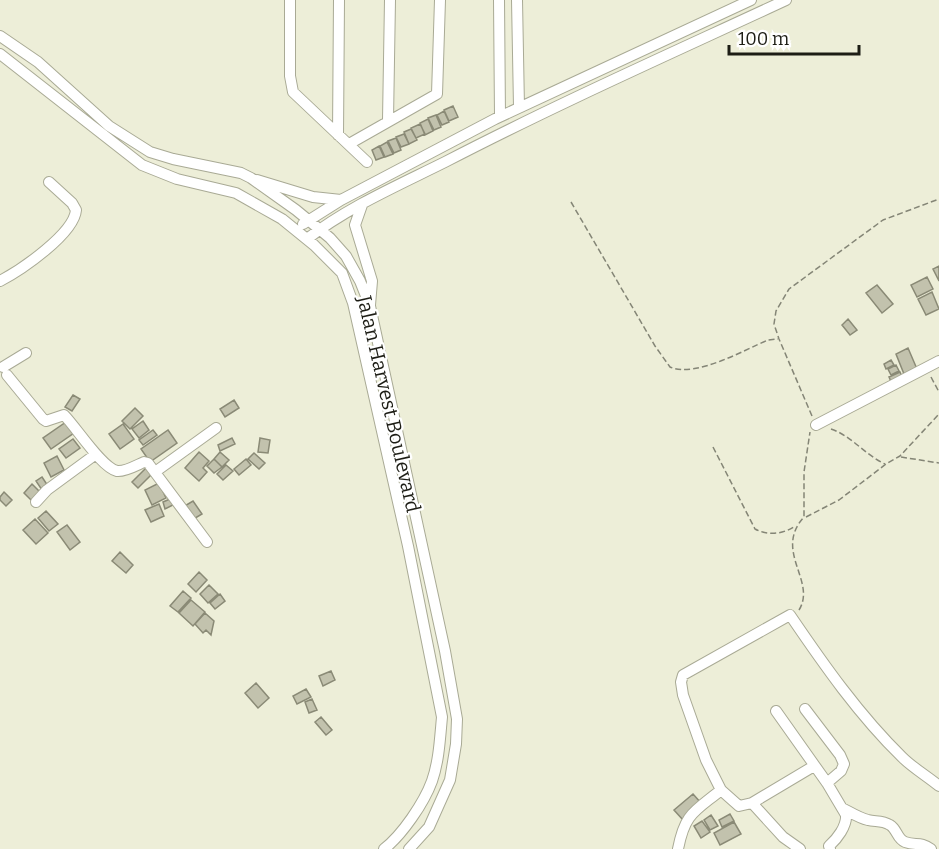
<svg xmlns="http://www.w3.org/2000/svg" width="939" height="849" font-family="Bitter,serif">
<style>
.building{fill:#c2c2ad;stroke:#8a8a76;stroke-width:1.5}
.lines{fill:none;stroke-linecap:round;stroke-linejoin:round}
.minor-casing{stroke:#a9aa95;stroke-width:12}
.path{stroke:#848576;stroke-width:1.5;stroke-dasharray:6 3;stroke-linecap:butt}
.minor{stroke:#fff;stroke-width:10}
.labels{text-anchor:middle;stroke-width:4.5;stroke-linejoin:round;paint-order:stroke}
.street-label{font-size:20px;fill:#1d1d15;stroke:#fff}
</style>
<rect width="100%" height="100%" fill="#edeed8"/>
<!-- building -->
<path class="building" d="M453 106 458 117 449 121 444 110Z
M444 111 449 122 442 125 437 115Z
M436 115 441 127 434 130 428 118Z
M428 119 433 131 425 135 420 123Z
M420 124 425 134 416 138 411 128Z
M411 129 417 140 409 144 404 132Z
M404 134 409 144 401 147 396 137Z
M396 138 401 150 394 153 388 141Z
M387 142 393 154 385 157 380 146Z
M379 146 384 157 376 160 372 150Z
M939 266V281L933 269Z
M927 277 933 289 917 297 911 285Z
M877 285 893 304 882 313 866 293Z
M932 292 939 309 926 315 918 299Z
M848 319 857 330 850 335 842 325Z
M908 348 917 369 904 374 896 354Z
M891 360 894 365 886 369 884 364Z
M896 365 899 371 891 375 888 369Z
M900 372 903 379 892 384 889 377Z
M73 395 80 399 72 411 65 407Z
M234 400 239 408 225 417 220 409Z
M135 408 143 416 130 429 122 421Z
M143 421 149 430 139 438 132 429Z
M66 422 74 433 51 449 43 438Z
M123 424 134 439 120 449 109 434Z
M153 430 157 435 143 445 139 440Z
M168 430 177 443 150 462 141 449Z
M232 438 235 444 220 451 218 445Z
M260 438 270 440 268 453 258 452Z
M73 439 80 448 66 458 59 449Z
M199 452 209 461 203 468 207 472 199 481 185 468Z
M220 452 229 460 222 467 214 459Z
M254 453 265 463 259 469 248 459Z
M57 456 64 470 51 477 44 463Z
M214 459 222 467 214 473 207 466Z
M246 459 251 465 239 475 234 469Z
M226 465 233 471 223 480 217 474Z
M147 467 153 473 138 488 132 482Z
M42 477 48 486 42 490 36 481Z
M159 483 166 498 152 505 145 490Z
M32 484 41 493 33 502 24 493Z
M4 492 12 500 6 506 0 500V497Z
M170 499 173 505 165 509 163 502Z
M193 501 202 514 192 520 183 507Z
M159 504 164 516 151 522 145 510Z
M46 511 58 524 49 531 38 518Z
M35 519 48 533 36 544 23 530Z
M67 525 80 542 70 550 57 532Z
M120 552 133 565 126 573 112 561Z
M199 572 207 580 196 592 188 584Z
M209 585 218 594 208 603 200 594Z
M183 591 191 598 178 612 170 606Z
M220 594 225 601 215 609 210 603Z
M191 600 205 612 193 626 179 613Z
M205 613 214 621 211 635 206 630 203 633 195 624Z
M331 671 335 680 323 686 319 676Z
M256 683 269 698 258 708 245 693Z
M306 689 311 697 297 704 293 696Z
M312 699 317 710 309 713 305 702Z
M321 717 332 730 326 735 315 722Z
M693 794 701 803 683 820 674 810Z
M730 814 734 821 722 827 719 820Z
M711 815 718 826 710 830 704 820Z
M702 821 710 832 701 838 694 826Z
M734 822 741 834 720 845 714 833Z"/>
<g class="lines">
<!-- minor casing -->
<g class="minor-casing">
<path id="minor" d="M290 0V76L293 92 367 162
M499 0 500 116
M517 0 519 107
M0 36 38 62 109 126 150 152 173 159 241 173 251 178 296 210 330 238 346 256 360 281 370 306 445 651 457 719 456 744 450 780 429 827 409 849
M0 54 142 165 177 179 236 193 282 219 314 245 342 273 353 303 408 546 442 717C440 738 439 761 432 781 424 803 402 835 384 849
M388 120 390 0
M338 135 339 0
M349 144 437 94 440 0
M257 180 313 197 341 200
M362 205 355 225 372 281 370 305
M303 224 341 200 495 119 751 0
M307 239C348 207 399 185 445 162 557 104 672 53 786 0
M0 281C21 270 74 234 76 210L72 203 49 182
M3 367 26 353
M7 375 43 419 46 421 64 415C76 427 102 468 117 471 125 472 137 465 144 462L148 463 207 542
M816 425 939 361
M155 472 216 428
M36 502 47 490 96 454
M805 709 840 755 844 764 841 771 827 783
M776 711 827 783 846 815C847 826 837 839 829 846L830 849
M752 803 814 766
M842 808C850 812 859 818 868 820 875 822 882 820 890 825 897 829 897 839 905 842 916 846 920 841 931 849
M678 849C685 813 694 812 721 790
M800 849 783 837 752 803 739 806 721 790 706 760 683 695 681 682 683 675 790 615C824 665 859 715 902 757 913 768 927 776 939 786"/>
</g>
<!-- path -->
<path class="path" d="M571 202 655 346 670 367C696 378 744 350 768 340L778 339
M931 377 939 392
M812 416 779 339 774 324 776 311 789 289 883 220 939 199
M831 429C852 436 865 455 885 464
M713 447 755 529C768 536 784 534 795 526
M901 457 939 463
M806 517 839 500 886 464 900 456 939 414
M799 610C817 581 773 551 804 517V472L810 432"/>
<!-- minor -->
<use href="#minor" class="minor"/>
</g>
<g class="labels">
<!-- street labels -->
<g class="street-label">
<text transform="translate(389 404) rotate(77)" y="7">Jalan Harvest Boulevard</text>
</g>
</g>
<!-- scale -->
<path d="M729 45v9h130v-9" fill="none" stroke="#1d1d15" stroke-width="3"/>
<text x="738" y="45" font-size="18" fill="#1d1d15" stroke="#ffffff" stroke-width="4.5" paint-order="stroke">100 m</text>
</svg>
